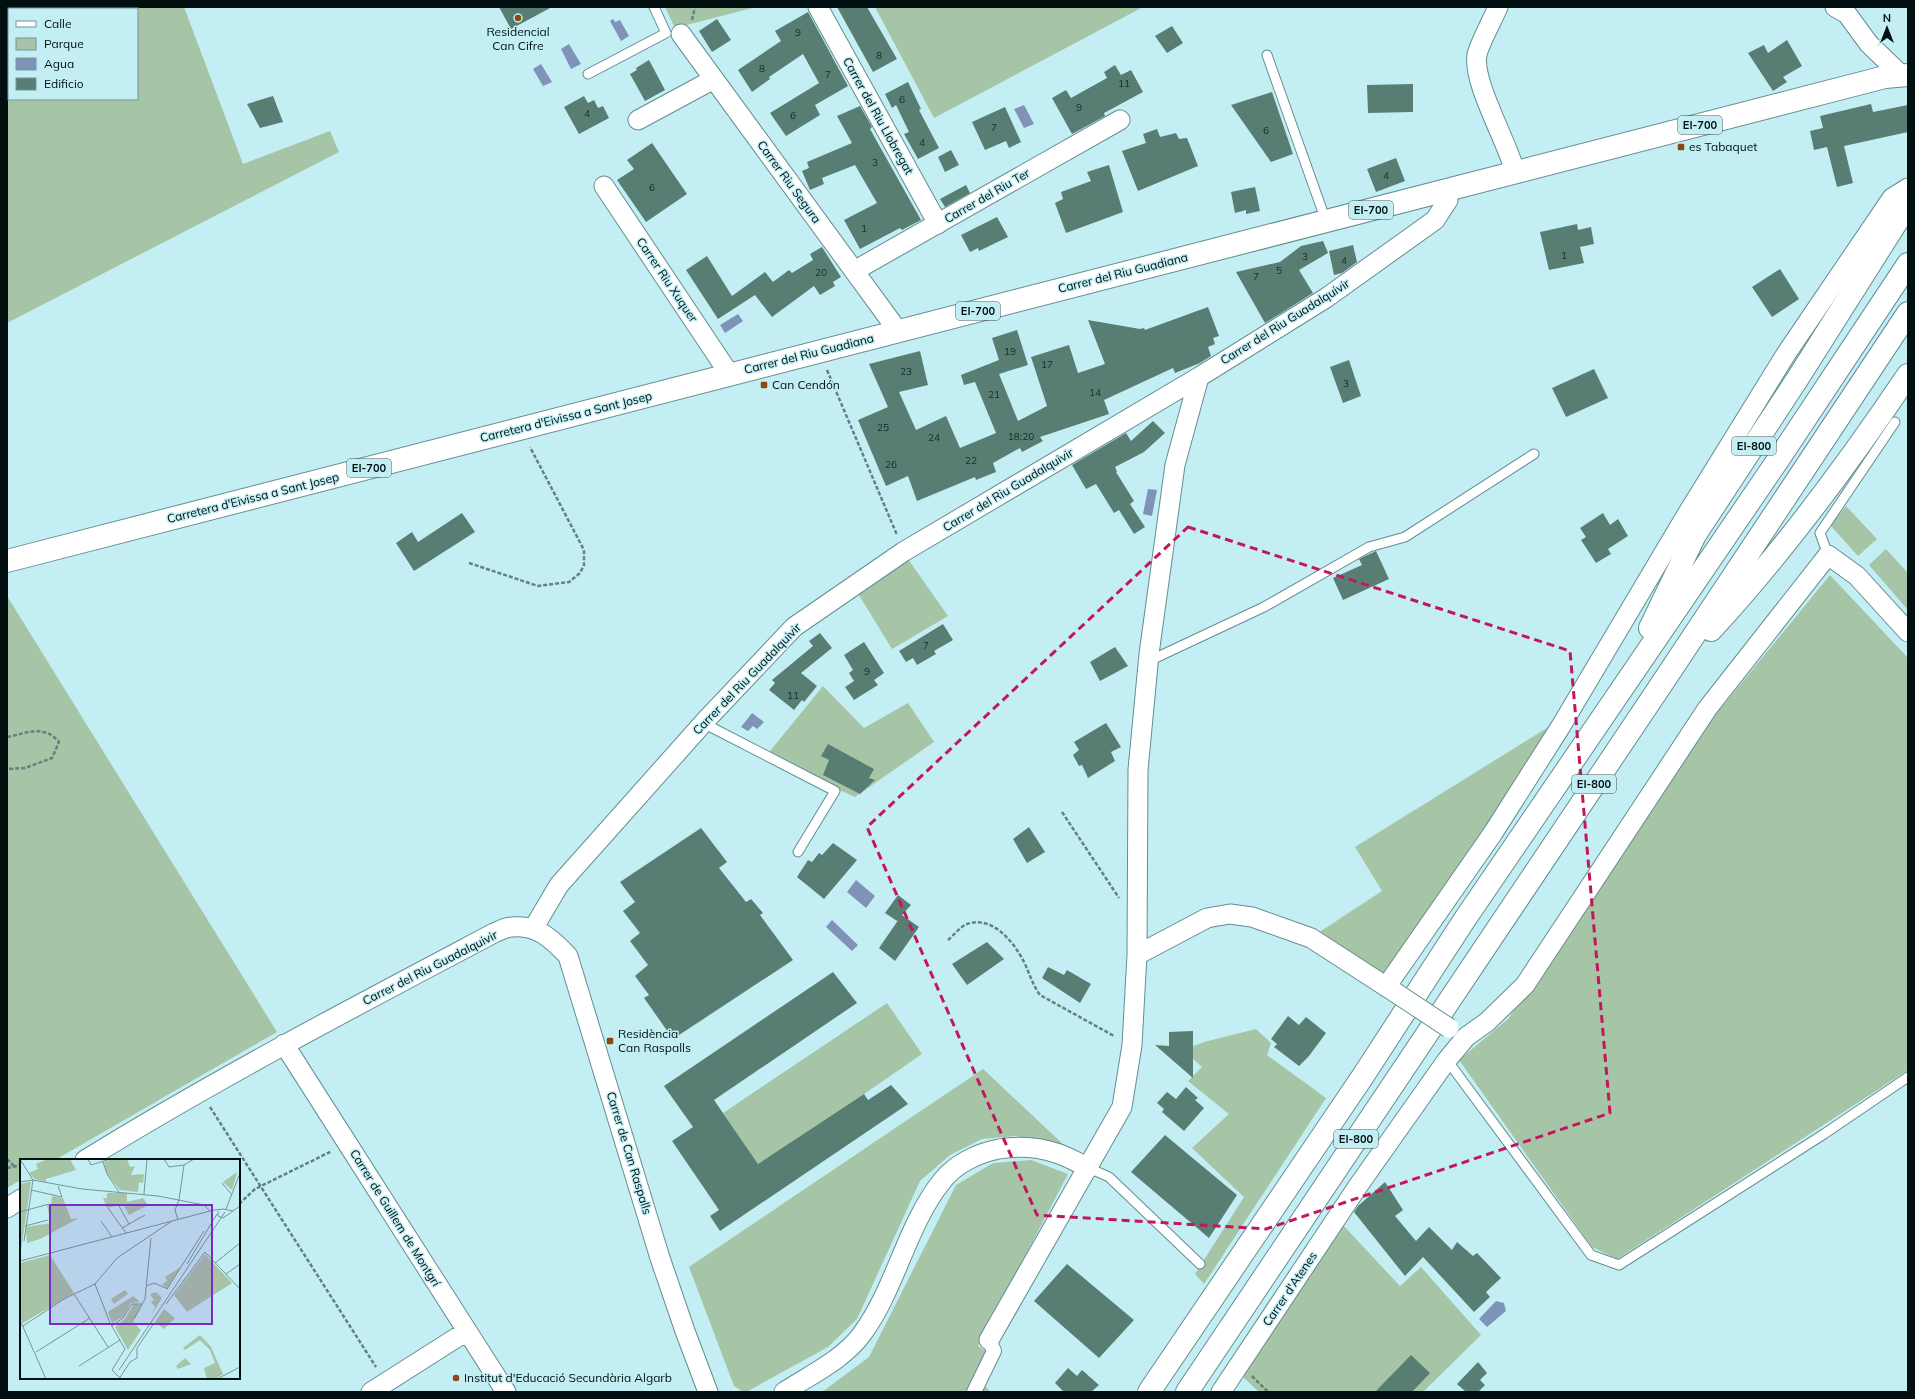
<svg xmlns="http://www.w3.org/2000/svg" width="1915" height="1399" font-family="Mulish,sans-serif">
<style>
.green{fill:#a6c5a6;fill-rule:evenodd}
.water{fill:#7f93b8}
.building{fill:#587e73}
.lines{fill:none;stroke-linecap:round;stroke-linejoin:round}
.service-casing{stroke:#638d91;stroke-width:11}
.pedestrian-casing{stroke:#638d91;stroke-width:16}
.minor-casing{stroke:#638d91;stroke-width:21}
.primary-casing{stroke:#638d91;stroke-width:24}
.trunk-casing{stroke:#638d91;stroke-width:24}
.path{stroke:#638083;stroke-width:2.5;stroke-dasharray:4 2;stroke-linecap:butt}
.service{stroke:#fff;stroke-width:9}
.pedestrian{stroke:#fff;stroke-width:14}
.minor{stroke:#fff;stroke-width:19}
.primary{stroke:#fff;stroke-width:22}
.trunk{stroke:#fff;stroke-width:22}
.minor-bridge-casing{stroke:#638d91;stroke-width:21;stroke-linecap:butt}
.minor-bridge{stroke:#fff;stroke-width:19}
.marked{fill:none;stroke:#c2185b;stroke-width:3;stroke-dasharray:8 5;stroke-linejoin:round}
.poi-dot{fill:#894a11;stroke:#c3eff4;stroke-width:1.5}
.labels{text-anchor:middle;stroke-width:3;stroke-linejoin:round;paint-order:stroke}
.number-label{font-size:10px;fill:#172b29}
.shield{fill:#c3eff4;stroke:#3b5254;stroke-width:1}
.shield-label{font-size:11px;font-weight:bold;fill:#010f10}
.poi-label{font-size:12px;fill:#010f10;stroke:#c3eff4;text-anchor:start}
.street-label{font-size:12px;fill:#010f10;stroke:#c3eff4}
.inset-road{fill:none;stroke:#759599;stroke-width:1}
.view{fill:#7b2cbf;fill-opacity:0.15;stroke:#7b2cbf;stroke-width:2}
.inset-edge{fill:none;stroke:#010f10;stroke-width:2}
</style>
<rect width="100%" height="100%" fill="#c3eff4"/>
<!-- green -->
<path class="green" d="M7 7H184L243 164 330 131 339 152 7 323ZM9 9H137V99H9Z
M665 7H756L675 28Z
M875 7H1143L934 118Z
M1846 506 1877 539 1858 556 1830 525Z
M1886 549 1908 573V610L1869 565Z
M903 552 948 616 892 649 854 587Z
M1830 575 1908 658V1070L1617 1259 1592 1247 1459 1060 1508 1019 1713 718Z
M7 596 277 1032 55 1160H21V1180L7 1188Z
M823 686 864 728 908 703 934 742 855 797 766 756Z
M1547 728 1549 733 1384 975 1318 933 1382 891 1355 847Z
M887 1003 922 1054 864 1094 758 1164 723 1113Z
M1256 1029 1271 1043 1267 1055 1326 1098 1204 1284 1195 1274 1244 1197 1192 1148 1229 1114 1188 1081 1202 1067 1183 1050 1204 1042Z
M983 1069 1065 1146 1015 1136 982 1139 950 1155 920 1181 857 1319 828 1347 748 1391H742L734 1386 689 1267Z
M1031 1160 1068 1174 978 1346 994 1356 979 1380 991 1392H822L869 1357 956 1185 993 1163Z
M1341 1223 1400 1286 1421 1267 1481 1335 1423 1392H1259L1242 1376Z"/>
<!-- water -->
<path class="water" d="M613 19 615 22 620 20 629 36 621 41 610 21Z
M569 44 581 64 571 69 561 49Z
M541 64 552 82 543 86 533 69Z
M1024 105 1034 124 1024 128 1014 109Z
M738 314 743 321 725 333 720 325Z
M1148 489 1157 490 1152 516 1143 514Z
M752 713 764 722 757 729 753 726 748 731 741 727Z
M856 880 875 896 866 908 847 892Z
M832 920 858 945 852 951 826 927Z
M1496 1301 1504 1303 1506 1311 1487 1327 1479 1319Z"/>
<!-- building -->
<path class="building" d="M499 7H552L511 29Z
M837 7H867L897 59 873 72Z
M808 12 848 86 815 105 820 115 786 136 770 113 819 83 803 54 769 77 770 79 752 92 738 70 781 41 775 31Z
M717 19 731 40 712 52 699 31Z
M1172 26 1183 43 1167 53 1155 36Z
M1787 40 1802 66 1783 77 1787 82 1773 91 1748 53 1764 45 1768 53Z
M649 60 665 90 645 101 630 74 637 70 636 68Z
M1115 65 1121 75 1131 70 1143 92 1104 113 1105 116 1072 134 1052 98 1066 90 1071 98 1107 78 1104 72Z
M908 82 921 109 919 110 939 148 918 159 904 134 909 132 896 105 892 108 885 94Z
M1413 84V112L1368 113 1367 85Z
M1272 92 1293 154 1271 162 1231 105Z
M273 96 283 122 260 128 247 104Z
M584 96 588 103 594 100 598 108 603 106 609 118 579 134 564 107Z
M1871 104 1873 112 1908 105V132L1844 146 1853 183 1837 187 1827 147 1814 150 1810 131 1823 128 1820 116Z
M860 106 872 127 870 129 921 220 902 230 900 228 860 249 844 220 877 203 855 165 822 178 824 184 810 190 802 171 809 168 807 162 852 143 837 116Z
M1005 107 1021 142 1009 148 1006 141 985 150 972 122Z
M1157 129 1160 137 1176 133 1179 139 1187 138 1198 166 1138 191 1122 151 1146 143 1143 134Z
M652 143 687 194 646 222 617 180 634 169 627 160Z
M951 150 959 165 945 172 938 157Z
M1396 158 1405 181 1376 192 1367 169Z
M1109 165 1123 212 1066 233 1055 203 1063 199 1061 192 1091 181 1087 172Z
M966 185 970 193 945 207 940 199Z
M1255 187 1260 211 1246 214V210L1235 213 1231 192Z
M997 217 1008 237 979 251 978 248 970 252 961 235Z
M1577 224 1578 230 1591 227 1594 244 1580 247 1584 263 1549 270 1540 232Z
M1323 241 1328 253 1299 270 1313 293 1265 323 1236 272 1280 262 1301 246Z
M1353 245 1357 262 1342 273 1334 275 1329 251Z
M822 247 841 277 833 282 835 286 820 295 814 286 772 317 755 295 718 319 686 270 707 256 732 296 765 272 773 282 789 270 792 273 813 260 810 254Z
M1780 269 1799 299 1772 317 1752 287Z
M1208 307 1219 336 1213 338 1215 344 1208 347 1211 356 1200 363 1175 373 1173 368 1104 400 1109 414 1040 437 1043 441 1022 452 1020 448 993 463 996 472 976 480 975 477 917 501 908 476 886 486 858 420 888 407 869 364 920 351 928 385 899 392 916 430 946 416 960 448 996 433 975 382 964 385 961 375 999 360 992 338 1017 330 1028 365 999 374 1018 421 1047 406 1031 357 1069 345 1078 373 1105 364 1088 320 1140 329 1144 328 1145 330Z
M1349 360 1361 396 1343 403 1330 367Z
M1594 369 1608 398 1566 417 1552 388Z
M1153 421 1165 433 1144 452 1115 467 1117 472H1116L1134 501 1130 504 1145 527 1134 534 1119 510 1114 513 1096 484 1086 489 1072 465 1126 433 1131 441Z
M462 513 475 532 414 571 396 543 412 532 418 542Z
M1603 513 1610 525 1618 519 1628 536 1608 549 1611 554 1596 563 1581 540 1586 537 1580 528Z
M1376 551 1389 579 1343 600 1333 578 1362 565 1359 559Z
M943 624 953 640 934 651 936 654 917 665 913 658 906 662 899 651Z
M820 633 832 648 801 673 817 686 804 702 802 700 794 710 769 690 775 683 772 680 813 646 809 641Z
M864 642 884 673 874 680 878 685 854 700 845 687 854 681 849 673 853 670 844 655Z
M1115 647 1128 666 1100 681 1090 662Z
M1106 723 1121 747 1111 752 1115 761 1088 778 1082 765 1079 766 1073 755 1079 750 1074 742Z
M828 744 874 769 869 778 875 780 860 794 823 775 829 760 821 756Z
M1029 827 1045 852 1027 863 1013 839Z
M701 828 727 862 719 868 746 902 751 899 763 913 760 915 793 960 673 1039 644 998 649 995 635 976 648 965 630 941 640 933 623 911 635 902 620 882Z
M833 843 857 860 824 899 797 877 808 860 812 862 819 853 822 855Z
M898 895 911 905 902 915 919 927 895 961 879 948 899 919 897 921 885 913Z
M987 942 1004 959 967 985 952 964Z
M1048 967 1064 975 1067 970 1091 984 1080 1003 1042 978Z
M833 972 857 1003 714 1100 758 1164 864 1094 868 1100 891 1085 908 1104 720 1231 710 1216 719 1210 672 1141 693 1127 664 1086Z
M1288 1016 1299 1025 1306 1017 1326 1033 1309 1056 1299 1066 1274 1047 1277 1044 1271 1039Z
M1193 1031V1078L1155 1045 1169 1046V1032Z
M1186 1087 1198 1098 1195 1100 1204 1108 1184 1131 1162 1112 1164 1109 1157 1103 1167 1092 1176 1099Z
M1165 1135 1237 1195 1209 1238 1131 1172Z
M1385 1182 1403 1210 1395 1216 1416 1241 1429 1227 1452 1250 1457 1242 1473 1256 1477 1253 1501 1278 1486 1292 1490 1297 1474 1312 1423 1257 1405 1276 1354 1212 1358 1206Z
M1067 1264 1134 1320 1099 1358 1034 1301Z
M1411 1355 1430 1373 1412 1392H1375Z
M1478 1362 1487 1373 1480 1380 1485 1385 1478 1392H1466L1457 1384Z
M1068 1368 1077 1376 1082 1370 1099 1385 1091 1392H1064L1055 1383Z"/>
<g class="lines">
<!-- service casing -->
<g class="service-casing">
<path id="service" d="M1267 55 1326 221
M588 74 666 33 654 7
M1828 555 1820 533 1895 422
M1149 661 1264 607 1369 547 1405 537 1534 454
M703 723 835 791 798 852
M1447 1060 1591 1255 1619 1265 1824 1134 1908 1077
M1089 1168 1109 1177 1200 1264"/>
</g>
<!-- pedestrian casing -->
<g class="pedestrian-casing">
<path id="pedestrian" d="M974 1392 994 1351 989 1340"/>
</g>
<!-- minor casing -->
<g class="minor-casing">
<path id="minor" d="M818 7 938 224
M1498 7C1493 19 1479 44 1477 55 1472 82 1508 143 1515 172
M1835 7 1847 14 1869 44 1897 71
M681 34 898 331
M638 120 714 79
M604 186 730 375
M854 271 1120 120
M533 929 559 885 706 720 794 627 903 552 1199 377 1326 298 1435 220 1448 200 1446 191
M1137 955 1207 918 1230 914 1252 917 1311 938 1396 993
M1386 987 1493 833 1561 726 1684 519 1786 354 1892 198 1908 188
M284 1044 506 1392
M85 1160C218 1078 356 1006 494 933 499 931 506 927 512 927 537 924 553 940 568 956L660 1258 685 1331 708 1392
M7 1208 21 1199
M989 1340 1122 1107 1132 1045 1137 955 1138 770 1149 654 1175 465 1199 377
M371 1392 467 1331
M784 1392C810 1375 843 1360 862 1334 896 1288 906 1226 942 1181 955 1164 978 1153 999 1149 1018 1146 1038 1147 1056 1153 1067 1156 1078 1163 1089 1168
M1221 1392 1358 1186 1447 1060 1466 1037 1487 1022 1525 985 1707 709 1828 555 1857 576 1908 632"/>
</g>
<!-- primary casing -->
<g class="primary-casing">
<path id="primary" d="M7 561 1885 77 1908 75"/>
</g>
<!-- trunk casing -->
<g class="trunk-casing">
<path id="trunk" d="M1650 628 1695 535 1798 378 1908 204
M1711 630C1784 551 1848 464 1908 375
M1149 1392 1363 1076 1465 919 1780 457 1908 264
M1187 1392 1663 682 1908 313"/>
</g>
<!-- path -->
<path class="path" d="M692 20 695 7
M827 370 897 535
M469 563 538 586 569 582 580 573 584 565V550L530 447
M7 737C28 733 43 724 59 742L52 758 25 768 7 769
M1062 812 1119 898
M948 940C954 935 961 926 967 924 992 915 1014 942 1024 962 1030 974 1032 984 1040 995L1114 1036
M210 1107 376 1367
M7 1159 14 1166
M7 1168 21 1165
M239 1204 255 1189 332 1151
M1252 1376 1268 1392"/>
<!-- service -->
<use href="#service" class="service"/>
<!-- pedestrian -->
<use href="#pedestrian" class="pedestrian"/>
<!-- minor -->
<use href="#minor" class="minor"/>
<!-- primary -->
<use href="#primary" class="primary"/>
<!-- trunk -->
<use href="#trunk" class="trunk"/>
<!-- minor-bridge casing -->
<g class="minor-bridge-casing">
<path id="minor-bridge" d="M1396 993 1449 1028"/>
</g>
<!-- minor-bridge -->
<use href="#minor-bridge" class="minor-bridge"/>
</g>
<!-- marked area -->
<path class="marked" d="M1188 527 1570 651 1610 1113 1266 1229 1037 1215 867 827Z"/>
<!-- markers -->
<g class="poi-dot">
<circle cx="518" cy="18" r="4"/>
<rect x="1677" y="143" width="8" height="8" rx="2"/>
<rect x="760" y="381" width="8" height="8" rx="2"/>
<rect x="606" y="1037" width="8" height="8" rx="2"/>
<circle cx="456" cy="1378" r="4"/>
</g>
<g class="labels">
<!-- number labels -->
<g class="number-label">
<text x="798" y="36">9</text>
<text x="879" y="59">8</text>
<text x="762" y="72">8</text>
<text x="828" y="78">7</text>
<text x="1124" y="87">11</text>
<text x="902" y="103">6</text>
<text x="1079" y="111">9</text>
<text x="587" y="117">4</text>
<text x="793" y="119">6</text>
<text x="994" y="131">7</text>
<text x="1266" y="134">6</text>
<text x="922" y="146">4</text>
<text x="875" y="166">3</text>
<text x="1386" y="179">4</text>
<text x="652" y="191">6</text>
<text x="864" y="232">1</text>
<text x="1564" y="259">1</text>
<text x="1305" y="260">3</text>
<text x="1344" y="264">4</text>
<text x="1279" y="274">5</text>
<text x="821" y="276">20</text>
<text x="1256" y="280">7</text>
<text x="1010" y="355">19</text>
<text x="1047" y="368">17</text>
<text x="906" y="375">23</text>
<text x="1346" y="387">3</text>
<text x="1095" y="396">14</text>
<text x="994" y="398">21</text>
<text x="883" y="431">25</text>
<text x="1021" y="440">18;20</text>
<text x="934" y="441">24</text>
<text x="971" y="464">22</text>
<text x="891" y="468">26</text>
<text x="926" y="649">7</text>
<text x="867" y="675">9</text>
<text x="793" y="699">11</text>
</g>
<!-- shield labels -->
<g class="shield">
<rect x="1678" y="116" width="44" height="18" rx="3"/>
<rect x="1349" y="201" width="44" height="18" rx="3"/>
<rect x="956" y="302" width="44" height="18" rx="3"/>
<rect x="1732" y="437" width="44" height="18" rx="3"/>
<rect x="347" y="459" width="44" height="18" rx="3"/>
<rect x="1572" y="775" width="44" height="18" rx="3"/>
<rect x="1334" y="1130" width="44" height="18" rx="3"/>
</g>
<g class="shield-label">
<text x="1700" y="129">EI-700</text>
<text x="1371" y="214">EI-700</text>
<text x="978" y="315">EI-700</text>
<text x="1754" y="450">EI-800</text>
<text x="369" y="472">EI-700</text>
<text x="1594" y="788">EI-800</text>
<text x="1356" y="1143">EI-800</text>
</g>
<!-- poi labels -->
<g class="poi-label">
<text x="518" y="36" text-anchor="middle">Residencial<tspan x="518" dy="14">Can Cifre</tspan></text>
<text x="1689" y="151">es Tabaquet</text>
<text x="772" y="389">Can Cendón</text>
<text x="618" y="1038">Residència<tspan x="618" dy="14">Can Raspalls</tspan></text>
<text x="464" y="1382">Institut d'Educació Secundària Algarb</text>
</g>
<!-- street labels -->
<g class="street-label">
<text transform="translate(878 116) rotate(61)" y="4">Carrer del Riu Llobregat</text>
<text transform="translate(789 182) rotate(54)" y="4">Carrer Riu Segura</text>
<text transform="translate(987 196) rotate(-30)" y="4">Carrer del Riu Ter</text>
<text transform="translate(1123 273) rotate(-14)" y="4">Carrer del Riu Guadiana</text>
<text transform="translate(667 280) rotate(56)" y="4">Carrer Riu Xuquer</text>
<text transform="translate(1285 322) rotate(-32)" y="4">Carrer del Riu Guadalquivir</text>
<text transform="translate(809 354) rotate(-14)" y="4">Carrer del Riu Guadiana</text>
<text transform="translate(566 417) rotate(-14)" y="4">Carretera d'Eivissa a Sant Josep</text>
<text transform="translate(1008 490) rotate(-31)" y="4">Carrer del Riu Guadalquivir</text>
<text transform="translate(253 498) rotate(-14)" y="4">Carretera d'Eivissa a Sant Josep</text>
<text transform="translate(747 679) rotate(-46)" y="4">Carrer del Riu Guadalquivir</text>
<text transform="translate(430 968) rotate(-27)" y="4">Carrer del Riu Guadalquivir</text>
<text transform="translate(629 1153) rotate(73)" y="4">Carrer de Can Raspalls</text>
<text transform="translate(395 1218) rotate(58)" y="4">Carrer de Guillem de Montgrí</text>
<text transform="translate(1290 1289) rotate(-56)" y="4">Carrer d'Atenes</text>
</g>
</g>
<!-- overview -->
<g transform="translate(20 1159)">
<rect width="220" height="220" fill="#c3eff4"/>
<path d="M28 0H50L56 11 26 20V23L15 20 9 14 18 10 16 5ZM93 0H107L110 8 115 7 111 16 124 15 123 24 119 23 118 33 100 31 87 15 84 3ZM217 13 215 21 212 31 203 23ZM9 23H11L0 98V25ZM87 34H107V43L123 39 128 46 109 56 103 45 87 49 83 39H87ZM32 37 43 39 51 60 59 59 20 80 7 84 6 68 31 64 27 46H31ZM185 95 212 124 167 153 154 136ZM30 96 54 134 3 164 0 159V104ZM161 108 147 129 142 125 147 122 145 118ZM105 131 108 135 94 145 91 140ZM136 133 142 139 132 155 135 148 131 143 134 141 130 135ZM113 137 120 143 111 144 103 158 92 164 88 153ZM114 145 121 146 113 163 121 171 108 191 95 168 104 161ZM144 150 155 159 144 170 135 163ZM180 176 191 188 203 215 195 220H187L184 209 195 204 190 191 180 181 165 191 163 189ZM165 199 171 205 158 210 156 207Z" fill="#a6c5a6"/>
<path class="inset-road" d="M0 0 13 21 4 82M68 0 71 6 90 0M144 0 149 8 164 6 174 0M83 3 87 15 99 33M0 23 13 21 62 30 138 37 184 46 190 52M202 24 212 36M11 31 42 38 38 27M124 35 127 0M99 47 109 65M88 49 106 74M206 50 220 14M198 52V57L203 59 220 47M0 53 29 45M158 61 155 51 159 41 164 6M81 62 92 78M5 67 28 61M102 69 125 56M0 102 194 51 203 50 213 52M195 104 220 84M167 105 197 55M206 115 220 105M75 125 90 164 105 190 92 211 100 219M126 127 134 124 148 130M147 130 184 72M54 135 88 188M146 145 185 93 220 130M114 160 125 140 131 79M0 161 26 220M3 167 44 140 75 125 97 99 152 62M92 167 103 159 112 145H122M16 193 70 159M59 207 100 181M99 211 205 53M99 220 110 203 117 199V189L134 164M197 220 220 208"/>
<path class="view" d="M30 46H192V165H30Z"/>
<rect width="220" height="220" class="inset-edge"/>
</g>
<!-- border -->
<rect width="1915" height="1399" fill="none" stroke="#010f10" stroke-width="16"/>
<!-- legend -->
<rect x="8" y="8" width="130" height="92" fill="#c3eff4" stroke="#759599"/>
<rect x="16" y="21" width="20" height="6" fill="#ffffff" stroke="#759599"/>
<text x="44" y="28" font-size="12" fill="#010f10">Calle</text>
<rect x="16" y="38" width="20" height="12" fill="#a6c5a6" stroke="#759599"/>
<text x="44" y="48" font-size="12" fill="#010f10">Parque</text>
<rect x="16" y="58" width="20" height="12" fill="#7f93b8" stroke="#759599"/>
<text x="44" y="68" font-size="12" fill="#010f10">Agua</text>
<rect x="16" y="78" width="20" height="12" fill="#587e73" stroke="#759599"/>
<text x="44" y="88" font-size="12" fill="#010f10">Edificio</text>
<!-- north arrow -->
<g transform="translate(1887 28)" stroke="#c3eff4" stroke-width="3" paint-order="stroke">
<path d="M0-3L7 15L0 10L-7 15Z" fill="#010f10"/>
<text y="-6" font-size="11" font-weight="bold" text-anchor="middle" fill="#010f10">N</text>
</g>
</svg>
